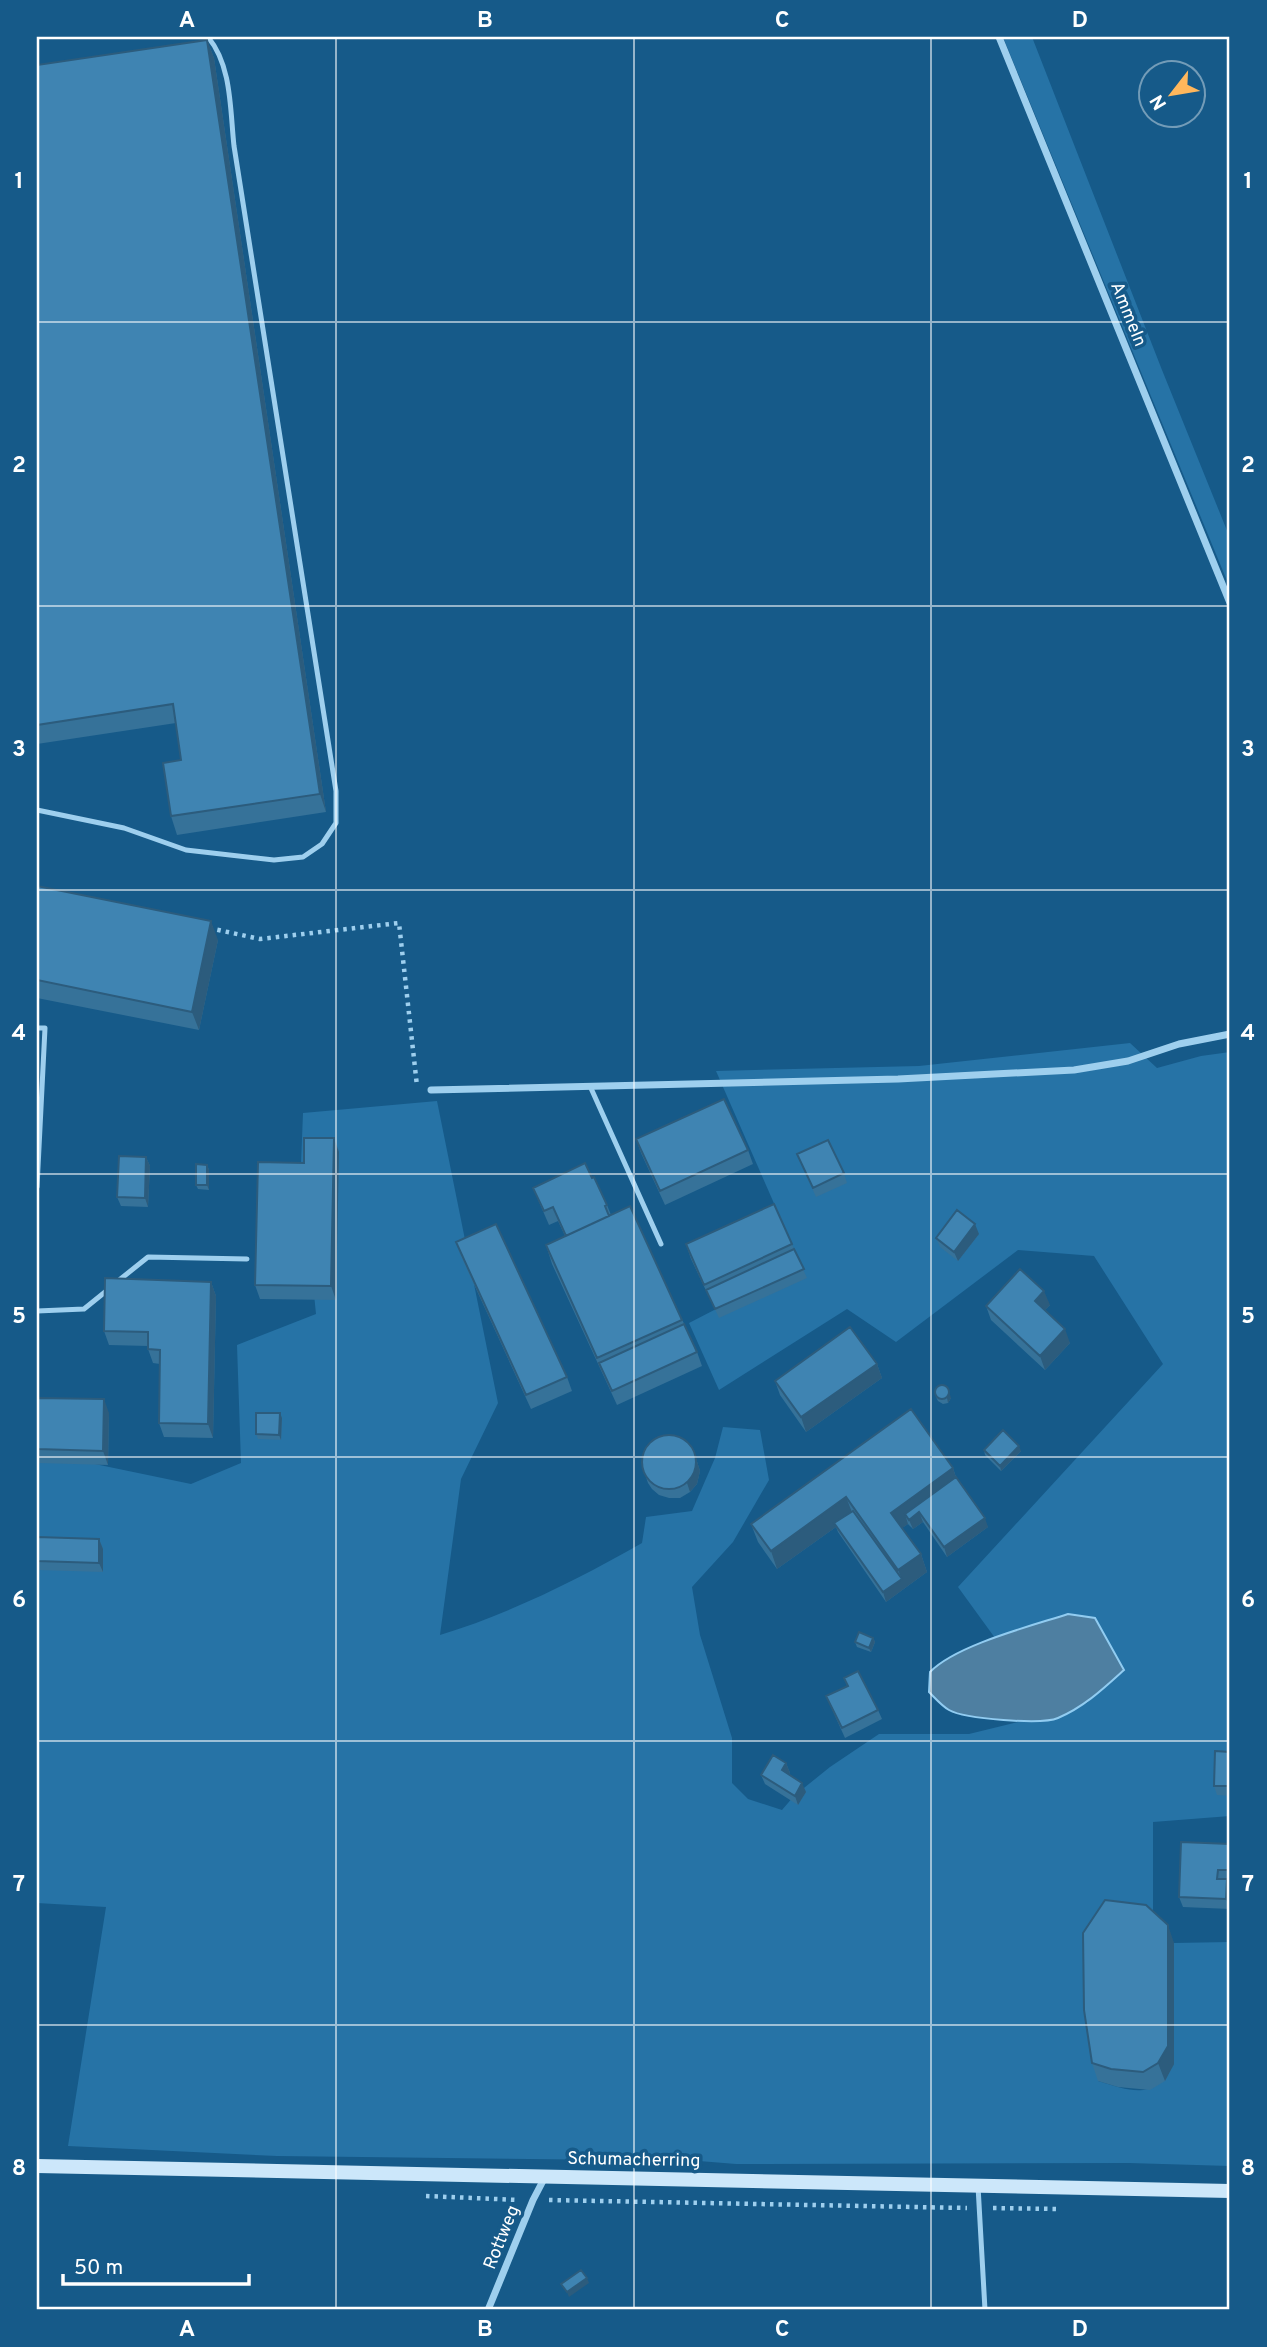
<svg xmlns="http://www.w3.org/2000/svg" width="1267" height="2347" font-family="Overpass,sans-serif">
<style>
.green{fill:#2673a6}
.water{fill:#4e7fa1;stroke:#91ccf1;stroke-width:2}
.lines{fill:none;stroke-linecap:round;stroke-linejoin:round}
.path{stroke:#9ecfee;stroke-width:4.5;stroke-dasharray:3.5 5;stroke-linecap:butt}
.lane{stroke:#9ecfee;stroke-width:5}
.street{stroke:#9ecfee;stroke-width:7}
.secondary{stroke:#cce7fa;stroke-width:14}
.wall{fill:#367299}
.shaded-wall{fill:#2c5c7d}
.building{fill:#3f84b2;stroke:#2c5c7d;stroke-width:2}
.grid{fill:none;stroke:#fff;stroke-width:2;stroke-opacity:0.55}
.labels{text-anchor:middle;stroke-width:7;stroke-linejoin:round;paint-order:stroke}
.street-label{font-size:18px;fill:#fff;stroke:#165a89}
.neatline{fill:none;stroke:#fff;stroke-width:2.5}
.grid-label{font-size:23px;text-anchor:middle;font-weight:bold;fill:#fff}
</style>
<rect width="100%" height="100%" fill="#165a89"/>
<!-- green -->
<path class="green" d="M1003 37H1032L1162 370 1230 538V588Z
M1130 1043 1157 1068 1201 1056 1230 1052V1816L1153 1822V1923L1098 2081C1133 2092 1155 2100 1174 2064V1943L1230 1942V2166L1129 2163 736 2164 699 2161 277 2156 68 2146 106 1907 37 1903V1452L191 1484 241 1463 237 1345 316 1314 301 1164 303 1113 437 1101 498 1403 461 1479 440 1635C511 1613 577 1580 642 1543L646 1517 692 1511 715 1458 723 1427 760 1430 769 1480 733 1542 692 1587 700 1635 732 1738V1783L748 1799 782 1810 794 1796 830 1767 879 1734H969L1022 1721 1055 1720 1087 1703 1123 1670 1068 1614 995 1638 958 1587 1163 1364 1094 1256 1018 1250 896 1342 847 1309 719 1390 689 1323 801 1265 716 1071 919 1066Z"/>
<!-- water -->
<path class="water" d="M1068 1614 1095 1618 1124 1670C1103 1689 1084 1707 1058 1718 1042 1725 965 1719 949 1710 942 1706 935 1698 929 1692L930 1672C956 1645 1031 1626 1068 1614Z"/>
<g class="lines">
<!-- path -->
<path class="path" d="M209 928 260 939 399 923 417 1086
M426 2196 519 2200
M549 2200 967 2208
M993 2208 1058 2209"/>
<!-- lane -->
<path class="lane" d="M37 810 124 828 186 850 274 860 303 857 322 844 336 823V791L234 146C230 110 232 66 208 37
M37 1028H45L37 1187
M590 1086 661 1244
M118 1281 148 1257 247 1259
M37 1311 84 1309 110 1288
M978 2186 985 2310"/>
<!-- street -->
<path class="street" d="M999 37 1230 603
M431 1090 898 1079 1074 1070 1128 1061 1179 1044 1230 1034
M488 2310 533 2200 545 2177"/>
<!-- secondary -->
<path class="secondary" d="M37 2166 1230 2191"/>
</g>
<!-- wall -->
<path class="wall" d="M207 40 214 58 326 812 177 835 171 816 181 760 176 723 37 744V65Z
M37 886 218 940 199 1030 37 998Z
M334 1138 339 1152 336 1300 260 1299 255 1285 304 1163Z
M636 1139 748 1150 753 1164 665 1205 641 1153Z
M797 1154 844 1173 847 1183 816 1197Z
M146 1157 150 1166 148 1207 121 1206 117 1197Z
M207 1165 209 1170V1190L198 1189 196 1185Z
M592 1178 607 1205 611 1215 630 1206 697 1352 702 1366 617 1405 552 1264 546 1245 565 1236 558 1221 549 1225 533 1188Z
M979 1234 958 1261 940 1247 936 1238Z
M456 1242 567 1377 572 1391 531 1409 461 1256Z
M686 1244H792L807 1278 719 1318 691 1259Z
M211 1282 216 1296 213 1438 164 1437 159 1423 160 1364 153 1363 148 1349V1346L109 1345 104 1331Z
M1050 1305 1045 1310 1070 1343 1045 1370 991 1320 986 1306Z
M877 1364 882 1378 806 1432 780 1395 775 1381Z
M936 1397 951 1398 948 1403 943 1404 938 1401Z
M37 1398 109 1413 108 1465 37 1463Z
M280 1413 282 1418 281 1440 258 1439 256 1434Z
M984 1450 1021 1451 1001 1471 985 1455Z
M694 1452 700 1471 697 1484 690 1492 680 1498H669L659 1495 652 1489 648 1483 645 1474Z
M953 1468 956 1477 988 1527 947 1557 923 1522 913 1529 908 1524 902 1528 921 1554 927 1572 886 1602 838 1532 836 1527 777 1569 758 1542 751 1524Z
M37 1537 99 1539 103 1549V1572L37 1570Z
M873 1638 875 1642 871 1652 857 1647 855 1642Z
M844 1678 878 1710 882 1719 845 1738 826 1696 847 1686Z
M1230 1752V1796L1217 1795 1214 1786Z
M786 1763 790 1773 789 1774 806 1792 798 1805 765 1784 761 1775Z
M1230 1844V1879H1227L1230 1888V1909L1183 1907 1179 1897Z
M1174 1943V2064L1165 2081 1150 2090 1118 2087 1098 2081 1092 2063Z"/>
<!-- shaded-wall -->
<path class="shaded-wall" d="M207 40 214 58 326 812 320 794Z
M211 921 218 940 199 1030 192 1012Z
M334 1138 339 1152 336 1300 331 1286Z
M146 1157 150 1166 148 1207 145 1198Z
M207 1165 209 1170V1190L207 1185Z
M975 1224 979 1234 958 1261 954 1252Z
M211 1282 216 1296 213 1438 208 1424Z
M1044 1291 1050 1305 1040 1316 1035 1301Z
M1065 1329 1070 1343 1045 1370 1040 1356Z
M877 1364 882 1378 806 1432 801 1417Z
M948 1388 951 1398 948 1403 947 1398Z
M104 1399 109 1413 108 1465 103 1451Z
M280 1413 282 1418 281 1440 279 1435Z
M1019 1446 1021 1451 1001 1471 1000 1466Z
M694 1452 700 1471 697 1484 690 1492 687 1483Z
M953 1468 959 1487 919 1512 923 1522 913 1529 909 1520 905 1514 908 1524 898 1531 891 1513Z
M846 1497 853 1515 834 1523 836 1527 777 1569 771 1551Z
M985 1518 988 1527 947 1557 944 1547Z
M99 1539 103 1549V1572L99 1563Z
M921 1554 927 1572 886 1602 883 1592 902 1579 898 1570Z
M873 1638 875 1642 871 1652 869 1648Z
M786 1763 790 1773 785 1780 782 1770Z
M802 1783 806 1792 798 1805 795 1796Z
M1227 1879 1230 1888V1909L1226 1899Z
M1168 1925 1174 1943V2064L1165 2081 1158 2063Z
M587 2278 589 2283 569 2297 567 2292Z"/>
<!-- building -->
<path class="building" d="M207 40 320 794 171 816 163 763 181 760 173 704 37 725V65Z
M37 886 211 921 192 1012 37 980Z
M724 1099 748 1150 660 1191 636 1139Z
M304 1138H334L331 1286 255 1285 258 1162 304 1163Z
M828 1140 844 1173 813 1188 797 1154Z
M119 1156 146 1157 145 1198 117 1197Z
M585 1163 592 1178 594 1177 607 1205 605 1206 609 1216 566 1236 553 1207 544 1211 533 1188Z
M196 1164 207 1165V1185H196Z
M774 1204 792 1244 704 1285 686 1244Z
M630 1206 682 1320 597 1358 546 1245Z
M957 1210 975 1224 954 1252 936 1238Z
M496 1224 567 1377 526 1395 456 1242Z
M794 1249 804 1269 715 1309 706 1290Z
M1020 1269 1044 1291 1035 1301 1065 1329 1040 1356 986 1306Z
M105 1278 211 1282 208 1424 159 1423 160 1350 148 1349V1332L104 1331Z
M684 1324 697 1352 612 1391 599 1363Z
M850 1327 877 1364 801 1417 775 1381Z
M935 1392a7 7 0 1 1 14 0a7 7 0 1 1-14 0Z
M37 1398 104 1399 103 1451 37 1449Z
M911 1409 953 1468 891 1513 921 1554 898 1570 846 1497 771 1551 751 1524Z
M256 1413H280L279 1435 256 1434Z
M1003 1430 1019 1446 1000 1466 984 1450Z
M642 1462a27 27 0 1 1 54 0a27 27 0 1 1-54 0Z
M956 1477 985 1518 944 1547 919 1512 909 1520 905 1514Z
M853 1511 902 1579 883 1592 834 1523Z
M37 1537 99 1539V1563L37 1561Z
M859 1632 873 1638 869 1648 855 1642Z
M858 1671 878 1710 842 1728 826 1696 848 1686 844 1678Z
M1215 1751 1230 1752V1786H1214Z
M773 1755 786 1763 782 1770 802 1783 795 1796 761 1775Z
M1181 1842 1230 1844V1870H1218L1217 1879H1227L1226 1899 1179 1897Z
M1105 1900 1146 1905 1168 1925V2046L1158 2063 1143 2072 1111 2069 1092 2063 1084 2010 1083 1933Z
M581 2270 587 2278 567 2292 561 2284Z"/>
<!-- grid -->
<path class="grid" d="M336 37V2310M634 37V2310M931 37V2310M37 322H1230M37 606H1230M37 890H1230M37 1174H1230M37 1457H1230M37 1741H1230M37 2025H1230"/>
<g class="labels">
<!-- street labels -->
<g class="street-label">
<text transform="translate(1129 314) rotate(68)" y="6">Ammeln</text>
<text transform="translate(634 2159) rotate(1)" y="6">Schumacherring</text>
<text transform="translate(501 2237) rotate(-68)" y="6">Rottweg</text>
</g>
</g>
<!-- border -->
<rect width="1267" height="2347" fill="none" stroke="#165a89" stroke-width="77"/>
<!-- north arrow -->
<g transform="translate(1172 94) rotate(239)"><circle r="33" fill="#165a89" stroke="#739cb8" stroke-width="2"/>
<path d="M0-5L12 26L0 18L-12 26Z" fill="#ffb75c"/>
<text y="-10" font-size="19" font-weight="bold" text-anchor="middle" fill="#ffffff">N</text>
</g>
<!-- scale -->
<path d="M63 2274v10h186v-10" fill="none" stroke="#ffffff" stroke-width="3.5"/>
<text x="74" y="2274" font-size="21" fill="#ffffff" stroke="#165a89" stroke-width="5" paint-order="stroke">50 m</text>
<rect x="38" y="38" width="1190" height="2270" class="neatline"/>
<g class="grid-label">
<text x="187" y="27">A</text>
<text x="485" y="27">B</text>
<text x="782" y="27">C</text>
<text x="1080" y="27">D</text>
<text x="19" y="188">1</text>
<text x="1248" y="188">1</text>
<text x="19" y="472">2</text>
<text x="1248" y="472">2</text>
<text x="19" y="756">3</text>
<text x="1248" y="756">3</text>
<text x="19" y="1040">4</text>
<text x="1248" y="1040">4</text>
<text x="19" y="1323">5</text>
<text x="1248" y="1323">5</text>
<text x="19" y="1607">6</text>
<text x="1248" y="1607">6</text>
<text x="19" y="1891">7</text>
<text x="1248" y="1891">7</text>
<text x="19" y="2175">8</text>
<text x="1248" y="2175">8</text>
<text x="187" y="2336">A</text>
<text x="485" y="2336">B</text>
<text x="782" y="2336">C</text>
<text x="1080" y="2336">D</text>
</g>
</svg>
